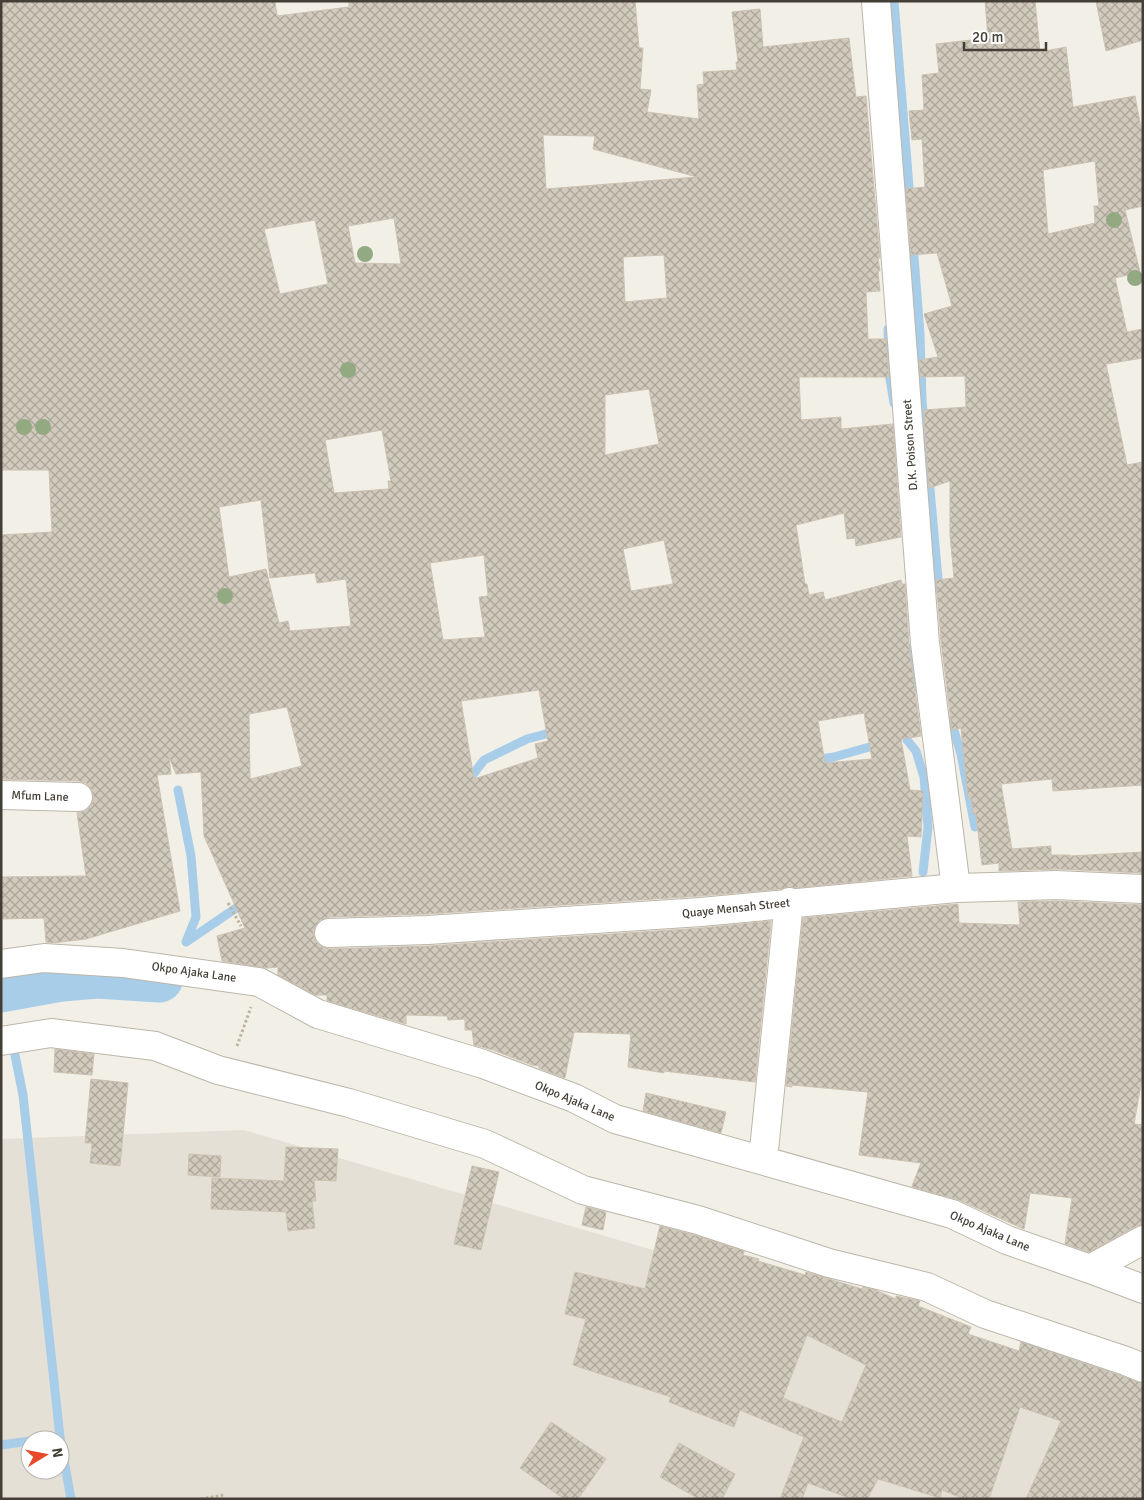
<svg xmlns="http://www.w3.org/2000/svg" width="1144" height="1500" font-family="Signika,sans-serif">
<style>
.residential{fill:#e5e0d5;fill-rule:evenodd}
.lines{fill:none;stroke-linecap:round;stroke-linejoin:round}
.stream{stroke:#a8cde9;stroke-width:9}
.river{stroke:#a8cde9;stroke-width:49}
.building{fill:url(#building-cross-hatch);stroke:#ccc2b1;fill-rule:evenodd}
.minor-casing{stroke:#bcb6aa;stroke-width:30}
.path{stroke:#bdb29d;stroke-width:3;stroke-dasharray:2.5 2.5;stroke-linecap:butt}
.minor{stroke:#fff;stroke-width:28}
.tree{fill:#93a982}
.labels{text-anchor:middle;stroke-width:4.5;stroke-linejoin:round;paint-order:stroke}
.street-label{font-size:12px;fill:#443f36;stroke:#fff}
</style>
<defs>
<pattern id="building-cross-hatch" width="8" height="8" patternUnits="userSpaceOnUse" patternTransform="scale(1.25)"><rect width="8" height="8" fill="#d2cabd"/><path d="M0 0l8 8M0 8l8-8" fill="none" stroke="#aca59a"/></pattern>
</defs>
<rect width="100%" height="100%" fill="#f2efe7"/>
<!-- residential -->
<path class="residential" d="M244 1130 1143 1394V1499H1V1139ZM30 1440H60V1470H30Z"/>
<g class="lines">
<!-- stream -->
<path class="stream" d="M894 1 910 199
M913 244 920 334 922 400 939 590
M888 329 889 373 894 403
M913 647V687
M951 720 961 754 975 827
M907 727V740L916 751 924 777 928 827 923 872
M812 760 834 757 880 744
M465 779 471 777 484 760 527 739 557 731
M178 790 191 856 196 917 186 942
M186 942 245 902
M15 1055 23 1095 60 1437 39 1440
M60 1437 71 1499
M1 1445 30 1441"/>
<!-- river -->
<path class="river" d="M1 988 62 977 97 974 159 978"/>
</g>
<!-- building -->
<path class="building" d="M1 1H275L277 16 349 7V1H635L639 48H643L640 89 651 90 647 112 699 119 697 85 704 84 703 72 737 70 736 62H738L732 12 760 9 763 47 849 38 856 97 866 96 880 258H878L880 271H878L880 291 866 292 868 339H886L889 377H799L801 420 841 417V429L893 424 901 537 856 546 855 538 847 539 844 513 796 525 805 584H807L809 595 823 592 825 600 901 580 902 584H905L909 645 921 736 901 739 910 790 923 791 921 837 907 836 912 876 794 888 790 886 781 889 700 896 427 914 329 917 320 920 316 925 313 933 316 942 322 947 329 949 429 946 702 928 771 921 755 1082 664 1071V1073L628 1067 631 1034 574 1032 565 1078 539 1068V1066L532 1065 493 1050 474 1045 472 1030H465V1019L448 1020 447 1016 406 1015V1024L327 1001V995H315L278 975V967L266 968 222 961 217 936 245 928 204 836 201 772 176 774 169 757 171 774 157 775 180 911 86 939 52 943 46 942 44 918 1 919V877L86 876 77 813 85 811 91 806 94 797 91 789 86 783 79 781 1 779V535L52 532 49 470H1ZM543 135 595 136 593 149 697 177 546 189ZM394 218 401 264 355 263 348 226ZM315 220 328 284 280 294 264 229ZM664 255 667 298 625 302 623 257ZM649 389 659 444 605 455V395ZM382 430 391 481H388L389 489 334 493 325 440ZM261 500 270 578 315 573 317 583 346 579 351 626 290 631 288 621 279 623 266 569 229 577 219 507ZM664 540 673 584 631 591 623 549ZM484 555 488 596 479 597 485 637 443 640 430 563ZM539 690 548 741 535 744 538 758 474 779 461 701ZM287 707 302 766 250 779 249 714ZM864 713 872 759 825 763 818 721Z
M985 1H1035L1040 52 1066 47 1073 107 1135 96 1143 138V206L1125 210 1140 272 1115 278 1127 332 1143 329V358L1106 364 1127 465 1143 462V785L1053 791 1052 779 1001 784 1012 849 1051 846V855H1070V856L1143 852V873L1057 869 999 871V863L982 865 976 814H973L971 798H968L961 728 952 730 941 641 936 580 954 578 950 535V481L929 488 924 420H925L924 410 966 407 965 376 920 377 919 360 938 357 924 314 952 306 937 253 911 255 906 189 925 187 922 139 912 140 909 111 924 110 922 75 939 73 936 44 988 38ZM1095 161 1099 206H1094L1095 223 1048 234 1043 170Z
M1096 1H1143V40L1106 51Z
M1056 901 1143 905V1073L1134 1124 1143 1125V1224L1136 1226 1089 1252 1065 1244 1072 1198 1030 1193 1024 1229 959 1200 913 1187 912 1186 921 1163 859 1155 868 1092 792 1085V1087L786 1086 803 918 958 904 959 923 1020 925 1018 902Z
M55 1049 94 1054 92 1075 54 1072Z
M91 1079 128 1083 120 1166 90 1163 92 1143H85Z
M646 1093 726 1112 721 1133 643 1111Z
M286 1147 338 1149 336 1181 314 1180 316 1201H312L315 1228 288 1231 286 1212 211 1209 212 1178 284 1181Z
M189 1154 221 1156 220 1177 188 1175Z
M472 1166 499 1172 481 1250 454 1244Z
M586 1207 606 1212 603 1230 582 1225Z
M660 1226 694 1235 744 1251 743 1255 759 1259 758 1261 805 1275 806 1272 862 1289 863 1287 875 1290 896 1299V1296L920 1301 918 1306 971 1327 968 1334 1019 1351 1021 1342 1143 1383V1499H1026L1061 1421 1020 1407 989 1499H964L942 1490 940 1498 878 1479 867 1499H852L808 1483 802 1499H780L804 1437 740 1410 734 1427 669 1402 671 1397 573 1365 586 1319 565 1314 575 1272 645 1289ZM807 1335 866 1365 842 1422 783 1398Z
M551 1422 606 1459 578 1499H564L520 1468Z
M679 1443 735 1474 722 1499H699L660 1477Z"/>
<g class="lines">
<!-- minor casing -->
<g class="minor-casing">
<path id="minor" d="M876 1 925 643 956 888
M1 795 78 797
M329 933 428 930 701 912 956 888 1056 885 1143 889
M1 964 44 958 123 963 259 982 318 1014 483 1064 574 1098 615 1119 952 1214 1007 1240 1090 1269 1143 1289
M1 1041 51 1033 155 1046 218 1070 349 1103 485 1144 583 1190 698 1220 829 1263 927 1287 985 1314 1126 1361 1143 1368
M763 1160 789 902
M1090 1269 1143 1240"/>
</g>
<!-- path -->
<path class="path" d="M587 738 596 737
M228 903 241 926
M237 1046 251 1007
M201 1499 224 1495"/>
<!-- minor -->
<use href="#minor" class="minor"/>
</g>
<!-- trees -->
<g class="tree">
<circle cx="1114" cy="220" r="8"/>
<circle cx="365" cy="254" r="8"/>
<circle cx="1135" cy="278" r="8"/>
<circle cx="348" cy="370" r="8"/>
<circle cx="24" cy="427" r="8"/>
<circle cx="43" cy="427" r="8"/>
<circle cx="225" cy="596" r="8"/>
</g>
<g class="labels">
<!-- street labels -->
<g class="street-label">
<text transform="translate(910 445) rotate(-94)" y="4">D.K. Poison Street</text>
<text transform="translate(40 796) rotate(2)" y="4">Mfum Lane</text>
<text transform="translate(736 908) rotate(-6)" y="4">Quaye Mensah Street</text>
<text transform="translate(194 972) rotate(8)" y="4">Okpo Ajaka Lane</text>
<text transform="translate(575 1101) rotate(23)" y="4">Okpo Ajaka Lane</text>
<text transform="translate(990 1231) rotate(23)" y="4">Okpo Ajaka Lane</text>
</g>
</g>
<!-- border -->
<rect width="1144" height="1500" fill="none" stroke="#443f36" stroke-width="5"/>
<!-- north arrow -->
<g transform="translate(45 1455) rotate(80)"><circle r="24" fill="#ffffff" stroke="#b4b2af"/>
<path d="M0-4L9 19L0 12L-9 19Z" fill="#e64a29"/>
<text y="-8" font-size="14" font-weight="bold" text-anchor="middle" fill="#443f36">N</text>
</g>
<!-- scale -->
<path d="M964 42v8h82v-8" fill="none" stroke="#443f36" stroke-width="2.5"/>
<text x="972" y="42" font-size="15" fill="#443f36" stroke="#ffffff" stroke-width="4" paint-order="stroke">20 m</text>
</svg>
